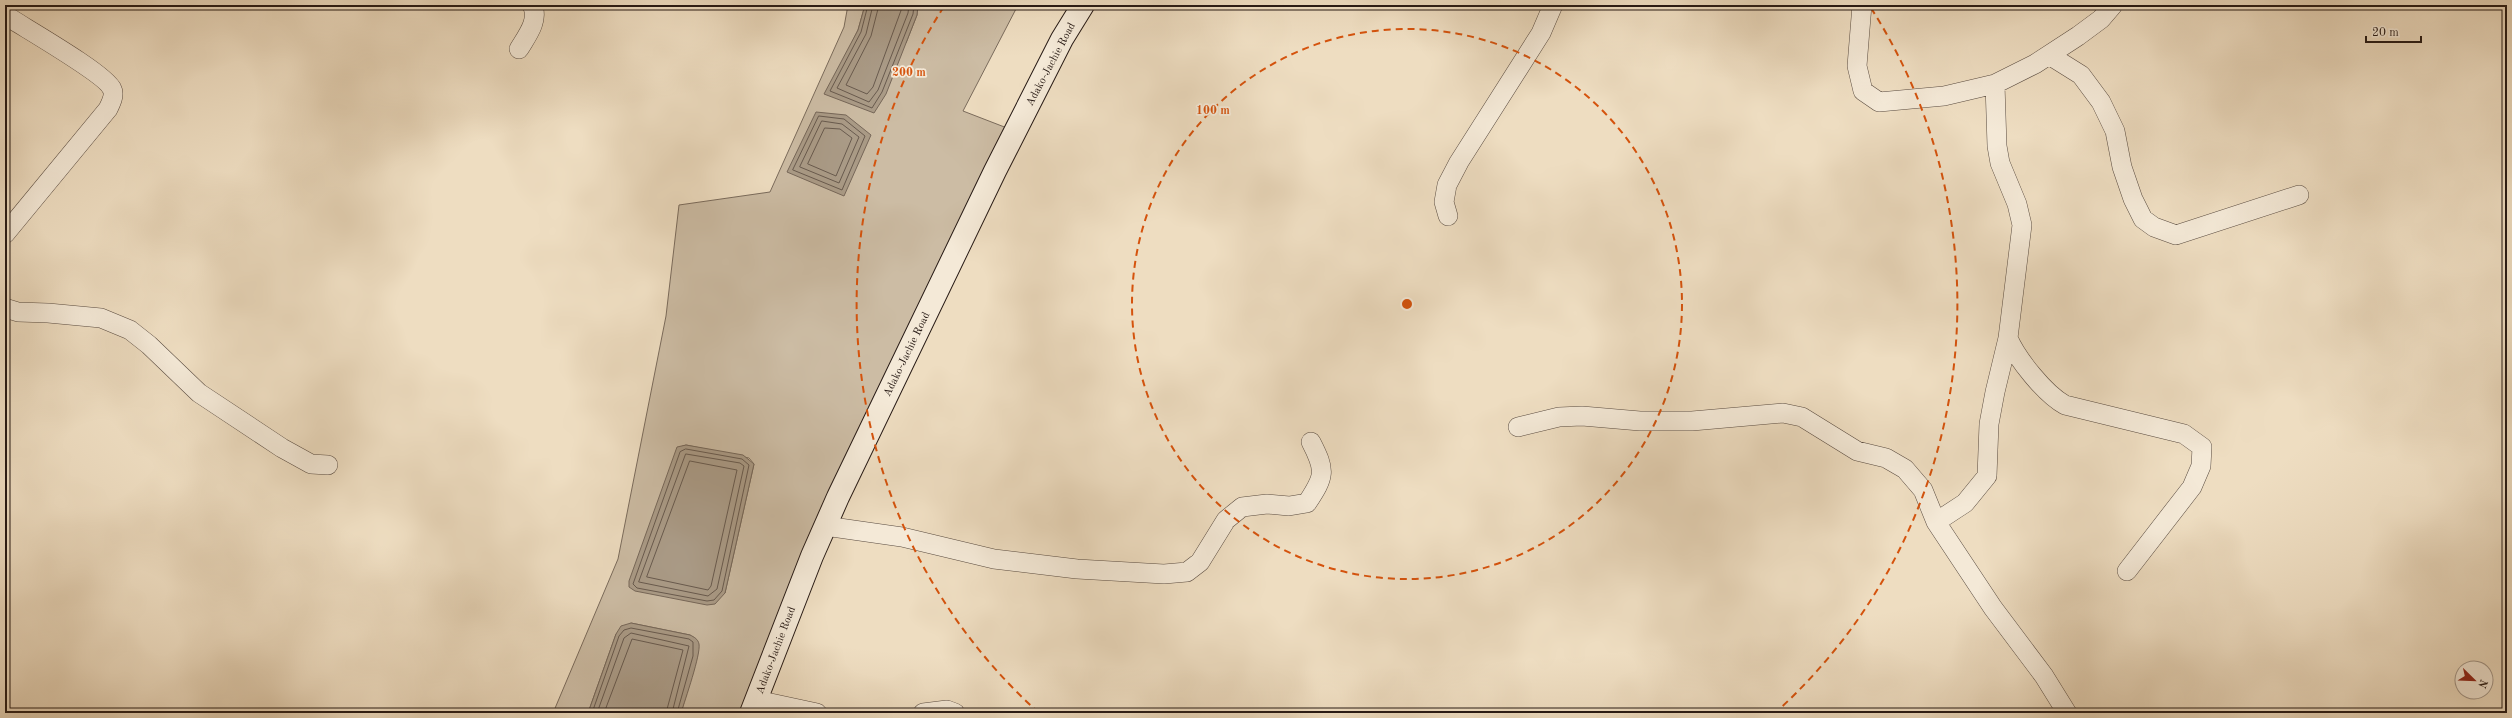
<svg xmlns="http://www.w3.org/2000/svg" width="2512" height="718" font-family="'Old Standard TT',serif">
<style>
.green{fill:#ccbca4;stroke:#7a6b5c;fill-rule:evenodd}
.water{fill:#aa9b87;stroke:#766759}
.lines{fill:none;stroke-linecap:round;stroke-linejoin:round}
.shore{stroke:#685a4e;stroke-width:1}
.street-casing{stroke:#594b40;stroke-width:20}
.secondary-casing{stroke:#271a15;stroke-width:24}
.street{stroke:#f4e9d7;stroke-width:19}
.secondary{stroke:#f4e9d7;stroke-width:22}
.ring{fill:none;stroke:#d5530d;stroke-width:2;stroke-dasharray:7 5}
.labels{text-anchor:middle;stroke-width:3.5;stroke-linejoin:round;paint-order:stroke}
.street-label{font-size:11px;fill:#271a15;stroke:#f4e9d7}
.centre{fill:#d5530d;stroke:#f4e9d7;stroke-width:2}
.ring-label{font-size:12px;text-anchor:middle;font-weight:bold;fill:#d5530d;stroke:#f4e9d7;stroke-width:3.5;stroke-linejoin:round;paint-order:stroke}
</style>
<rect width="100%" height="100%" fill="#eeddc1"/>
<filter id="stains"><feTurbulence type="fractalNoise" baseFrequency=".005" numOctaves="4"/><feColorMatrix values="0 0 0 0 .2 0 0 0 0 .09 0 0 0 0 .02 0 0 0 .5 -.17"/></filter>
<radialGradient id="worn" r=".72"><stop offset=".6" stop-color="#630" stop-opacity="0"/><stop offset="1" stop-color="#630" stop-opacity=".3"/></radialGradient>
<!-- green -->
<path class="green" d="M848 5H865L858 30 845 57 906 43 917 15 918 5 1017 7 963 111 1007 128 742 713H681L697 657 696 639 690 635 631 623 616 634 588 713H553L618 559 666 316 679 205 770 192 844 27ZM686 445 749 458 754 464 725 593 677 448Z"/>
<!-- water -->
<path class="water" d="M865 5H918L917 15 886 94 874 113 824 94 858 30Z
M816 112 846 115 871 135 844 196 787 172Z
M686 445 743 455 754 464 725 593 715 604 707 605 635 591 629 587V581L677 447Z
M631 623 690 635C694 637 698 639 699 644 701 654 685 700 681 713H588L616 634 621 626Z"/>
<g class="lines">
<!-- shore -->
<path class="shore" d="M868 5 861 32 830 91 872 108 882 92 913 14 914 5
M873 5 866 34 837 88 869 102 878 90 908 13 909 5
M879 5 871 36 846 85 867 94 873 87 903 5
M819 116 844 119 865 136 842 190 793 170Z
M822 121 842 124 859 137 839 183 800 167Z
M825 128 840 129 852 138 836 176 808 164Z
M686 449 742 459 749 465 722 591 714 600 707 601 637 588 633 584 680 452Z
M686 454 740 463 744 466 717 589 708 596 639 582Z
M690 461 737 470 711 586 708 590 647 577Z
M592 713 619 636 624 630 631 628 689 639 693 642V656L677 713
M597 713 624 638 631 633 689 646 672 713
M604 713 632 639 683 650 666 713"/>
<!-- street casing -->
<g class="street-casing">
<path id="street" d="M1862 5 1857 66 1863 91 1879 102 1944 96 1995 84 2035 64 2078 36 2101 19 2113 5
M5 15C23 27 106 74 112 89 115 95 111 103 108 109L5 234
M519 49C526 37 540 20 532 5
M2049 55 2081 75 2101 102 2115 131 2122 167 2133 199 2143 219 2154 227 2176 235 2299 195
M1995 84 1997 146 2000 163 2017 204 2022 225 2008 338C2017 359 2045 394 2065 405L2184 434 2202 447 2201 466 2192 487 2127 571
M1448 216 1444 202 1447 185 1459 162 1541 33 1553 5
M5 308 18 312 48 313 101 318 130 330 149 345 199 393 282 448 311 464 328 465
M1518 427 1559 417 1582 416 1640 421H1692L1783 413 1802 417 1857 451 1886 458 1905 469 1923 490 1936 522 1993 608 2044 676 2067 713
M1936 522 1965 503 1987 476 1989 424 1995 392 2008 338
M825 526 902 537 994 559 1077 569 1164 574 1187 572 1200 562 1226 520 1242 507 1267 504 1289 506 1307 503C1325 476 1326 471 1311 442
M756 700 817 713
M923 713 947 710 955 713"/>
</g>
<!-- secondary casing -->
<g class="secondary-casing">
<path id="secondary" d="M751 713 812 556 838 497 995 171 1062 39 1083 5"/>
</g>
<!-- street -->
<use href="#street" class="street"/>
<!-- secondary -->
<use href="#secondary" class="secondary"/>
</g>
<!-- distance rings -->
<g class="ring">
<circle cx="1407" cy="304" r="275"/>
<path d="M1039 713A550 550 0 0 1 943 8M1871 8A550 550 0 0 1 1775 713"/>
</g>
<g class="labels">
<!-- street labels -->
<g class="street-label">
<text transform="translate(1050 64) rotate(-62)" y="4">Adako-Jachie Road</text>
<text transform="translate(906 354) rotate(-64)" y="4">Adako-Jachie Road</text>
<text transform="translate(775 650) rotate(-69)" y="4">Adako-Jachie Road</text>
</g>
</g>
<circle cx="1407" cy="304" r="6" class="centre"/>
<g class="ring-label">
<text x="909" y="76">200 m</text>
<text x="1213" y="114">100 m</text>
</g>
<!-- margin -->
<rect width="2512" height="718" fill="none" stroke="#eeddc1" stroke-width="20"/>
<rect x="6" y="6" width="2500" height="706" fill="none" stroke="#271a15" stroke-width="2"/>
<rect x="10" y="10" width="2492" height="698" fill="none" stroke="#271a15"/>
<!-- north arrow -->
<g transform="translate(2474 680) rotate(113)"><circle r="19" fill="#f4e9d7" stroke="#a29689"/>
<path d="M0-3L7 15L0 10L-7 15Z" fill="#8f2418"/>
<text y="-6" font-size="11" font-weight="bold" text-anchor="middle" fill="#271a15">N</text>
</g>
<!-- scale -->
<path d="M2366 36v6h55v-6" fill="none" stroke="#271a15" stroke-width="2"/>
<text x="2372" y="36" font-size="12" fill="#271a15" stroke="#f4e9d7" stroke-width="3" paint-order="stroke">20 m</text>
<rect width="100%" height="100%" filter="url(#stains)"/>
<rect width="100%" height="100%" fill="url(#worn)"/>
</svg>
